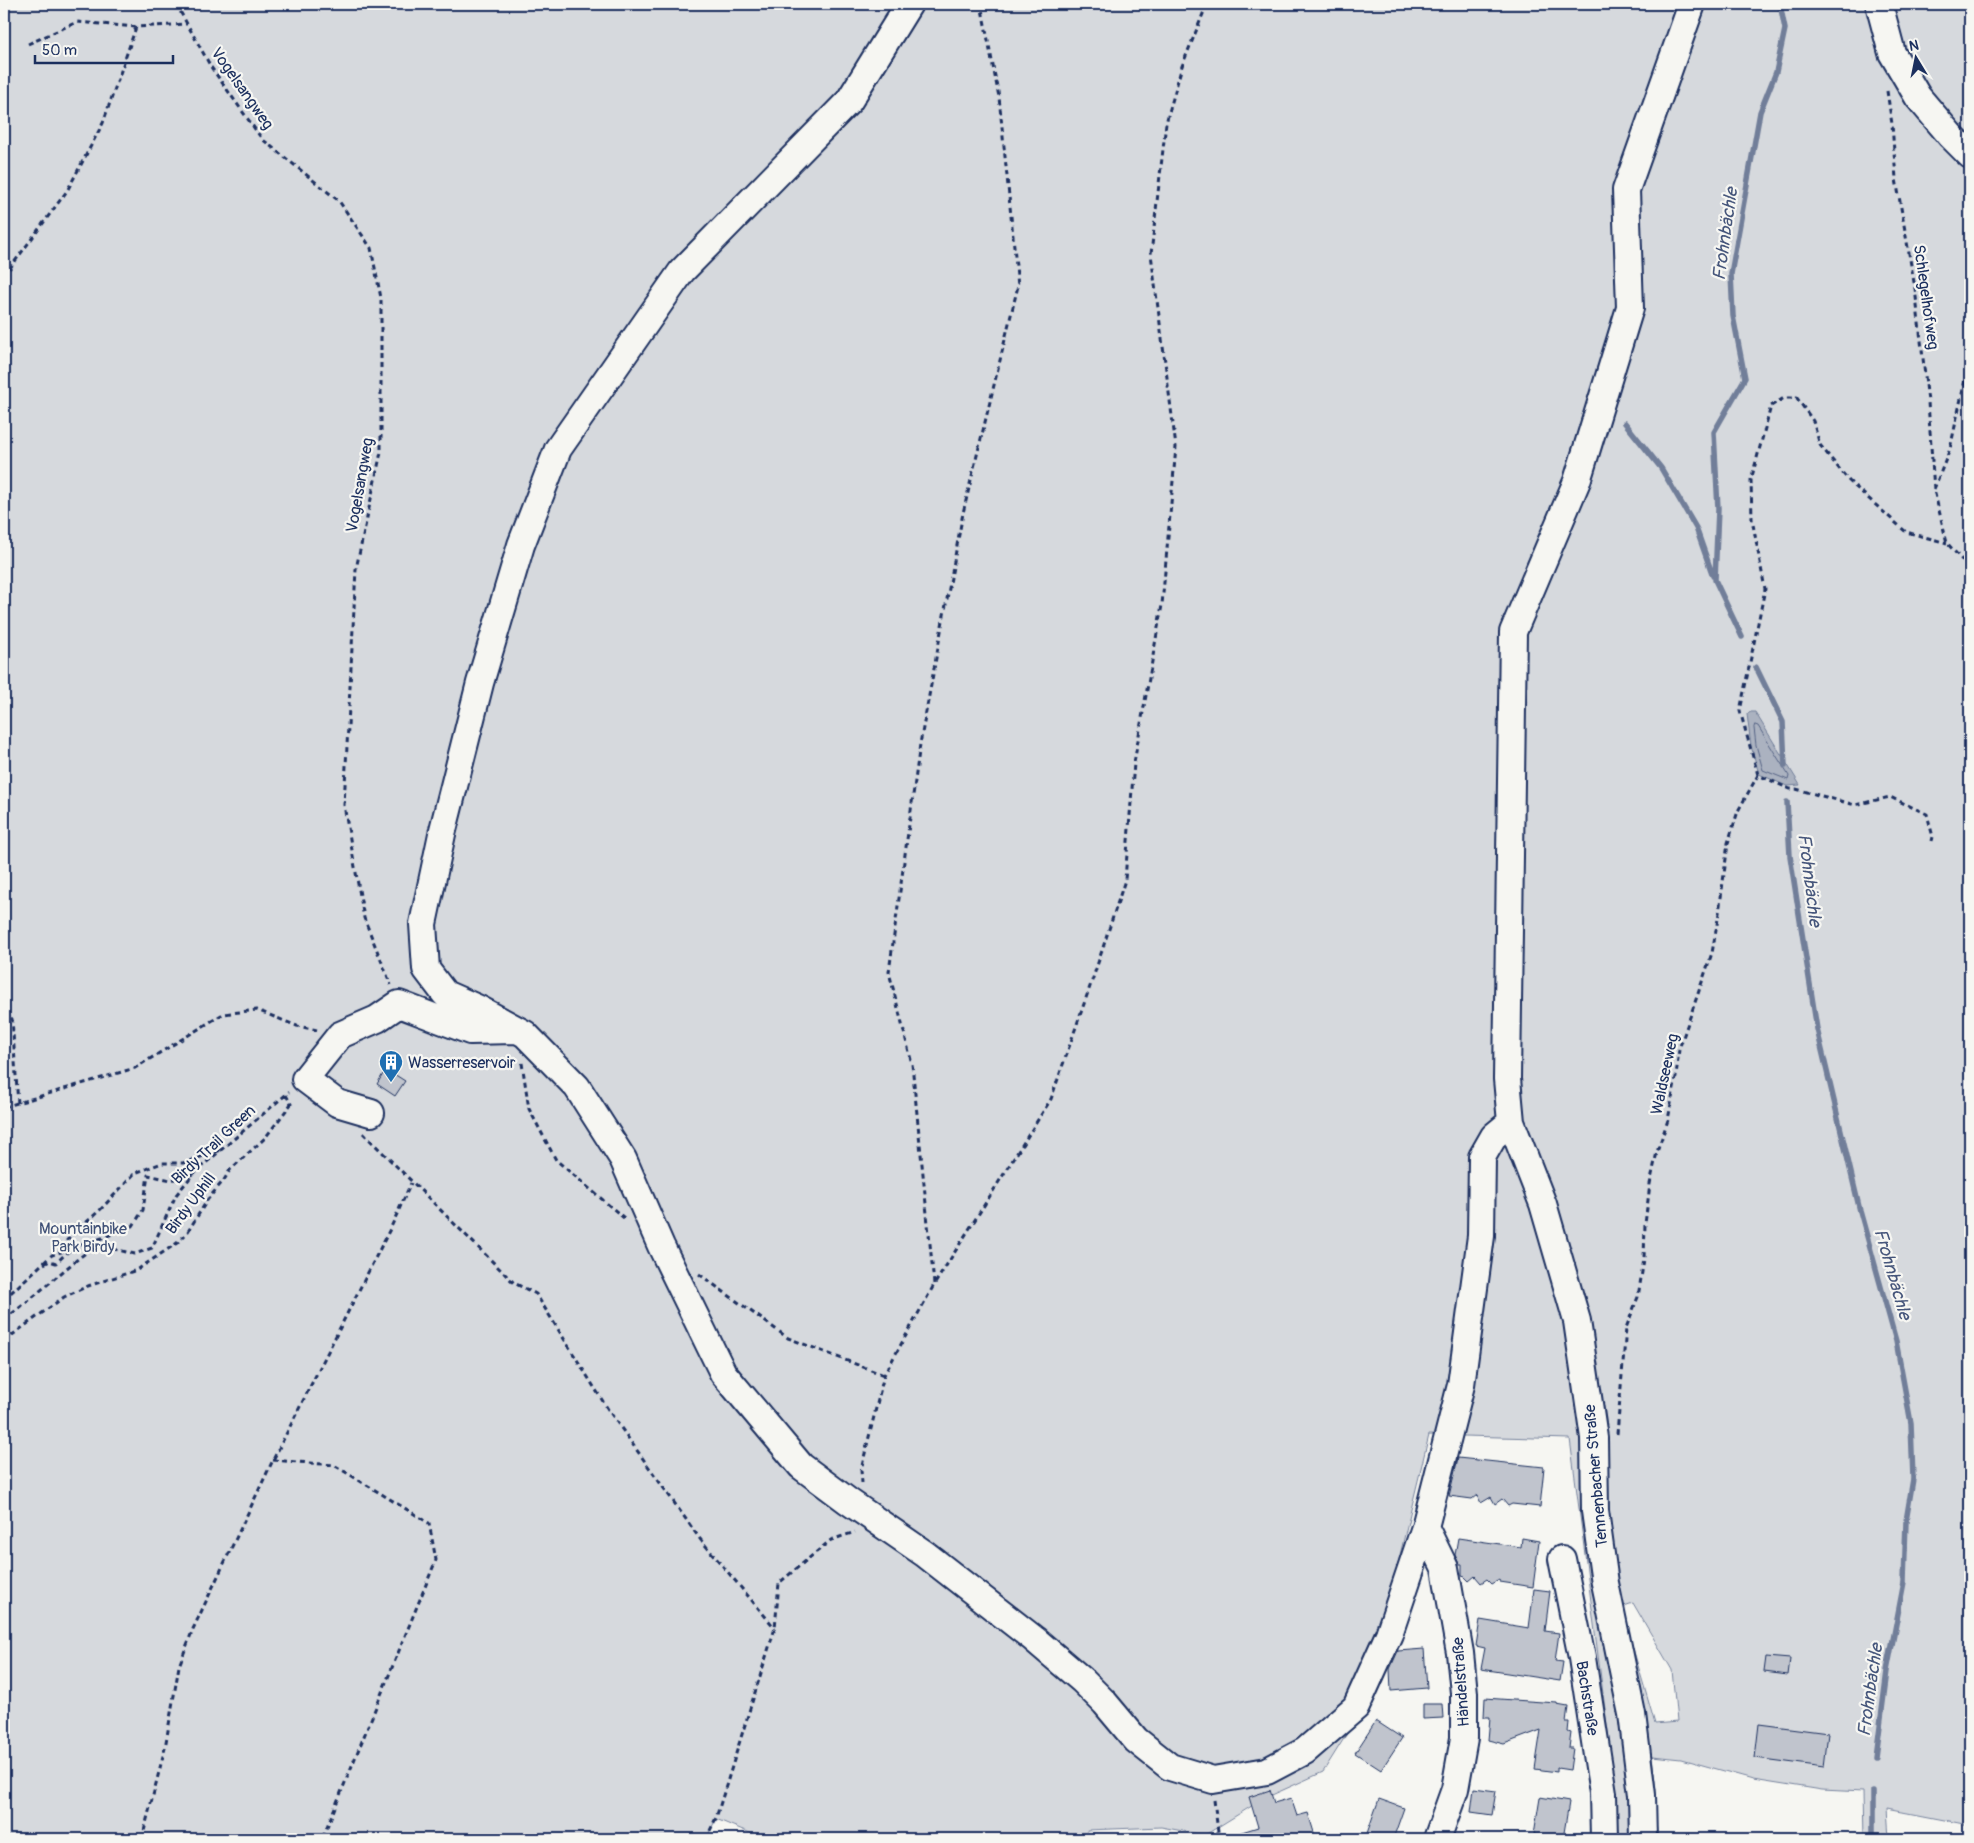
<svg xmlns="http://www.w3.org/2000/svg" width="1974" height="1843" font-family="Pangolin,sans-serif">
<style>
.green{fill:#d6d9dd;stroke:#78849e;fill-rule:evenodd}
.water{fill:#abb2c0;stroke:#717e99}
.lines{fill:none;stroke-linecap:round;stroke-linejoin:round}
.shore{stroke:#556385;stroke-width:1}
.stream{stroke:#717e99;stroke-width:5.5}
.building{fill:#c0c4cd;stroke:#1b2f5e}
.minor-casing{stroke:#1b2f5e;stroke-width:30}
.path{stroke:#1b2f5e;stroke-width:3;stroke-dasharray:5 4;stroke-linecap:butt}
.minor{stroke:#f6f6f2;stroke-width:26}
.labels{text-anchor:middle;stroke-width:4.5;stroke-linejoin:round;paint-order:stroke}
.street-label{font-size:16px;fill:#1b2f5e;stroke:#f6f6f2}
.poi-label{font-size:16px;fill:#1b2f5e;stroke:#f6f6f2;text-anchor:start}
.park-label{font-size:16px;fill:#405177;stroke:#f6f6f2}
.water-label{font-size:18px;font-style:italic;fill:#46567b;stroke:#f6f6f2}
</style>
<rect width="100%" height="100%" fill="#f6f6f2"/>
<filter id="ink" filterUnits="userSpaceOnUse"><feTurbulence type="fractalNoise" baseFrequency=".02" numOctaves="2"/><feDisplacementMap in="SourceGraphic" scale="10" xChannelSelector="R" yChannelSelector="G"/><feConvolveMatrix kernelMatrix="1 2 1 2 8 2 1 2 1" color-interpolation-filters="sRGB"/></filter>
<g filter="url(#ink)">
<!-- green -->
<path class="green" d="M4 4H1970V1825L1888 1809 1890 1839H1864L1863 1792 1822 1790 1753 1779 1681 1759 1652 1756 1656 1789V1839H1617L1609 1740 1570 1439 1429 1435 1363 1708 1323 1772 1263 1799 1205 1835 1161 1827 1087 1830 1088 1839H765L716 1819 706 1839H4ZM1633 1603 1672 1670 1677 1722 1655 1724 1621 1607Z"/>
<!-- water -->
<path class="water" d="M1751 712H1755L1800 785 1787 786 1759 774 1751 746 1747 714Z"/>
<g class="lines">
<!-- shore -->
<path class="shore" d="M1755 725 1758 726 1789 776 1788 780 1763 770 1756 745 1754 728Z"/>
<!-- stream -->
<path class="stream" d="M1625 423 1661 468 1696 528 1713 576
M1742 637 1715 580 1718 509 1714 432 1745 378 1733 316 1731 274 1760 112 1776 72 1785 29 1780 4
M1756 667 1783 722 1785 766
M1787 802 1790 856 1817 1029 1860 1211 1896 1341 1911 1423 1913 1479 1906 1521 1904 1582 1887 1671 1876 1757
M1873 1791V1839"/>
</g>
<!-- building -->
<path class="building" d="M386 1069 405 1081 395 1096 377 1084Z
M1458 1458 1544 1467 1540 1507 1512 1504 1508 1506 1502 1499 1495 1504 1491 1497 1481 1503 1477 1495 1472 1499 1449 1496Z
M1458 1538 1521 1547 1522 1538 1539 1541 1533 1587 1500 1582 1499 1580 1492 1584 1487 1579 1481 1583 1475 1576 1469 1581 1465 1577 1462 1576V1564H1459L1455 1555Z
M1534 1589 1550 1591 1545 1631 1559 1633 1555 1661 1563 1662 1560 1681 1481 1669 1485 1648 1476 1646 1480 1620 1529 1628Z
M1424 1649 1427 1688 1391 1691 1390 1669 1398 1651Z
M1766 1657 1790 1659 1788 1675 1764 1672Z
M1485 1698 1557 1703V1704L1568 1706 1566 1722H1569L1568 1732 1571 1733 1569 1748H1573L1570 1770 1557 1768V1772L1535 1769 1541 1730 1504 1744 1488 1740 1490 1717H1484Z
M1423 1704H1442L1443 1718 1423 1719Z
M1376 1721 1402 1738 1381 1770 1355 1753Z
M1759 1724 1828 1733 1824 1767 1755 1758Z
M1474 1788 1496 1791 1492 1815 1471 1812Z
M1270 1790 1274 1803 1291 1798 1297 1816 1308 1813 1316 1839H1232V1835L1258 1827 1249 1797Z
M1540 1797 1569 1802 1563 1839 1534 1834Z
M1379 1799 1404 1808 1393 1839H1365Z"/>
<g class="lines">
<!-- minor casing -->
<g class="minor-casing">
<path id="minor" d="M909 4 849 101 682 271 558 449 521 545 480 683 442 834 423 924 426 969 445 994 479 1009 525 1034 577 1087 623 1159 661 1246 723 1373 801 1466 848 1501 925 1554 1034 1639 1082 1680 1105 1703 1136 1740 1170 1767 1213 1780 1267 1771 1305 1751 1356 1707 1389 1634 1425 1527 1461 1385 1481 1236 1482 1157 1494 1136 1511 1122
M1879 4 1892 53 1918 97 1951 136 1970 155
M371 1113 337 1103 305 1079 340 1035 377 1019 399 1004 470 1031 514 1030
M1425 1527 1445 1568 1460 1653 1464 1693V1738L1455 1789 1437 1839
M1562 1559 1582 1658 1603 1793 1604 1839
M1643 1839 1642 1795 1632 1714 1605 1583 1595 1511 1594 1438 1577 1321 1543 1204 1511 1122 1507 1079 1513 632 1577 481 1630 308 1626 190 1692 4"/>
</g>
<!-- path -->
<path class="path" d="M176 4 211 67 262 139 339 201 371 248 381 298V452L356 569 344 805 364 918 391 985
M28 44 77 22 136 27 187 24
M1887 91 1892 124 1896 179 1915 288 1928 402 1934 490 1947 543 1970 569
M4 276 67 191 103 123 136 27
M1934 489 1950 449 1969 362 1966 301 1970 290
M1758 775 1740 711 1765 589 1752 519 1751 480 1771 406 1784 398H1797L1813 421 1820 445 1849 481 1906 532 1947 543
M4 1012 12 1019 18 1104
M522 1063 529 1109 556 1160 624 1218
M4 1107 135 1068 223 1014 257 1010 297 1026 317 1030
M363 1133 514 1283 536 1294 609 1411 700 1539 775 1628
M44 1264 50 1261 56 1263 74 1246 102 1238 133 1226 143 1210 148 1175 171 1180 193 1174
M699 1274 788 1338 884 1375
M934 1284 912 1064 889 972 920 744 963 513 1018 286 999 97 981 4
M4 1299 52 1255 67 1250V1240L101 1209 135 1173 162 1163H183L221 1150
M4 1319C37 1297 64 1267 97 1245L135 1254 152 1248 176 1195 194 1173 289 1092
M4 1341 64 1297 88 1286 137 1270 177 1243 187 1233 208 1199 224 1180 230 1170 265 1138 291 1104 286 1095
M1617 1434 1626 1328 1638 1297 1644 1259 1645 1224 1650 1184 1657 1152 1668 1120 1676 1077 1679 1049 1712 953 1719 913 1728 843 1738 811 1758 775 1790 789H1796L1855 805 1890 797 1927 814 1933 837 1932 841
M273 1460 334 1465 429 1523 436 1560 322 1839
M862 1483 861 1470 884 1375 934 1285 1051 1099 1094 975 1125 880 1134 763 1162 605 1176 447 1151 254 1166 123 1182 66 1207 4
M1214 1800 1219 1839
M142 1839 165 1748 179 1666 193 1629 273 1460 392 1225 411 1183
M706 1839 716 1818 775 1628 779 1583 831 1540 855 1532"/>
<!-- minor -->
<use href="#minor" class="minor"/>
</g>
</g>
<!-- icons -->
<defs>
<g id="building-pin" transform="scale(1.25)"><path d="M0 17L-7.5 6A9.5 9.5 0 1 1 7.5 6Z" fill="#1f6fb2" stroke="#f6f6f2"/><path d="M-4-6H4V6H1V3H-1V6H-4ZM-2.5-4.3h1.7v1.8h-1.7ZM.8-4.3h1.7v1.8H.8ZM-2.5-1h1.7V.8h-1.7ZM.8-1h1.7V.8H.8Z" fill="#fff"/></g>
</defs>
<g fill-rule="evenodd">
<use href="#building-pin" x="391" y="1062"/>
</g>
<g class="labels">
<!-- street labels -->
<g class="street-label">
<text transform="translate(243 88) rotate(55)" y="6">Vogelsangweg</text>
<text transform="translate(1927 297) rotate(82)" y="6">Schlegelhofweg</text>
<text transform="translate(359 485) rotate(-80)" y="6">Vogelsangweg</text>
<text transform="translate(1664 1074) rotate(-78)" y="6">Waldseeweg</text>
<text transform="translate(213 1144) rotate(-43)" y="6">Birdy Trail Green</text>
<text transform="translate(190 1203) rotate(-53)" y="6">Birdy Uphill</text>
<text transform="translate(1595 1476) rotate(-95)" y="6">Tennenbacher Straße</text>
<text transform="translate(1460 1682) rotate(-94)" y="6">Händelstraße</text>
<text transform="translate(1588 1698) rotate(81)" y="6">Bachstraße</text>
</g>
<!-- poi labels -->
<g class="poi-label">
<text x="408" y="1068">Wasserreservoir</text>
</g>
<!-- park labels -->
<g class="park-label">
<text x="83" y="1234">Mountainbike<tspan x="83" dy="18">Park Birdy</tspan></text>
</g>
<!-- water labels -->
<g class="water-label">
<text transform="translate(1725 234) rotate(-82)" y="6">Frohnbächle</text>
<text transform="translate(1810 880) rotate(83)" y="6">Frohnbächle</text>
<text transform="translate(1893 1274) rotate(74)" y="6">Frohnbächle</text>
<text transform="translate(1870 1690) rotate(-82)" y="6">Frohnbächle</text>
</g>
</g>
<!-- margin -->
<rect width="1974" height="1843" fill="none" stroke="#f6f6f2" stroke-width="20"/>
<rect x="10" y="10" width="1954" height="1823" fill="none" stroke="#1b2f5e" stroke-width="2" filter="url(#ink)"/>
<!-- north arrow -->
<g transform="translate(1916 58) rotate(350)" stroke="#f6f6f2" stroke-width="4" paint-order="stroke">
<path d="M0-4L9 19L0 12L-9 19Z" fill="#1b2f5e"/>
<text y="-8" font-size="14" font-weight="bold" text-anchor="middle" fill="#1b2f5e">N</text>
</g>
<!-- scale -->
<path d="M35 55v8h138v-8" fill="none" stroke="#1b2f5e" stroke-width="2.5"/>
<text x="42" y="55" font-size="15" fill="#1b2f5e" stroke="#f6f6f2" stroke-width="4" paint-order="stroke">50 m</text>
</svg>
